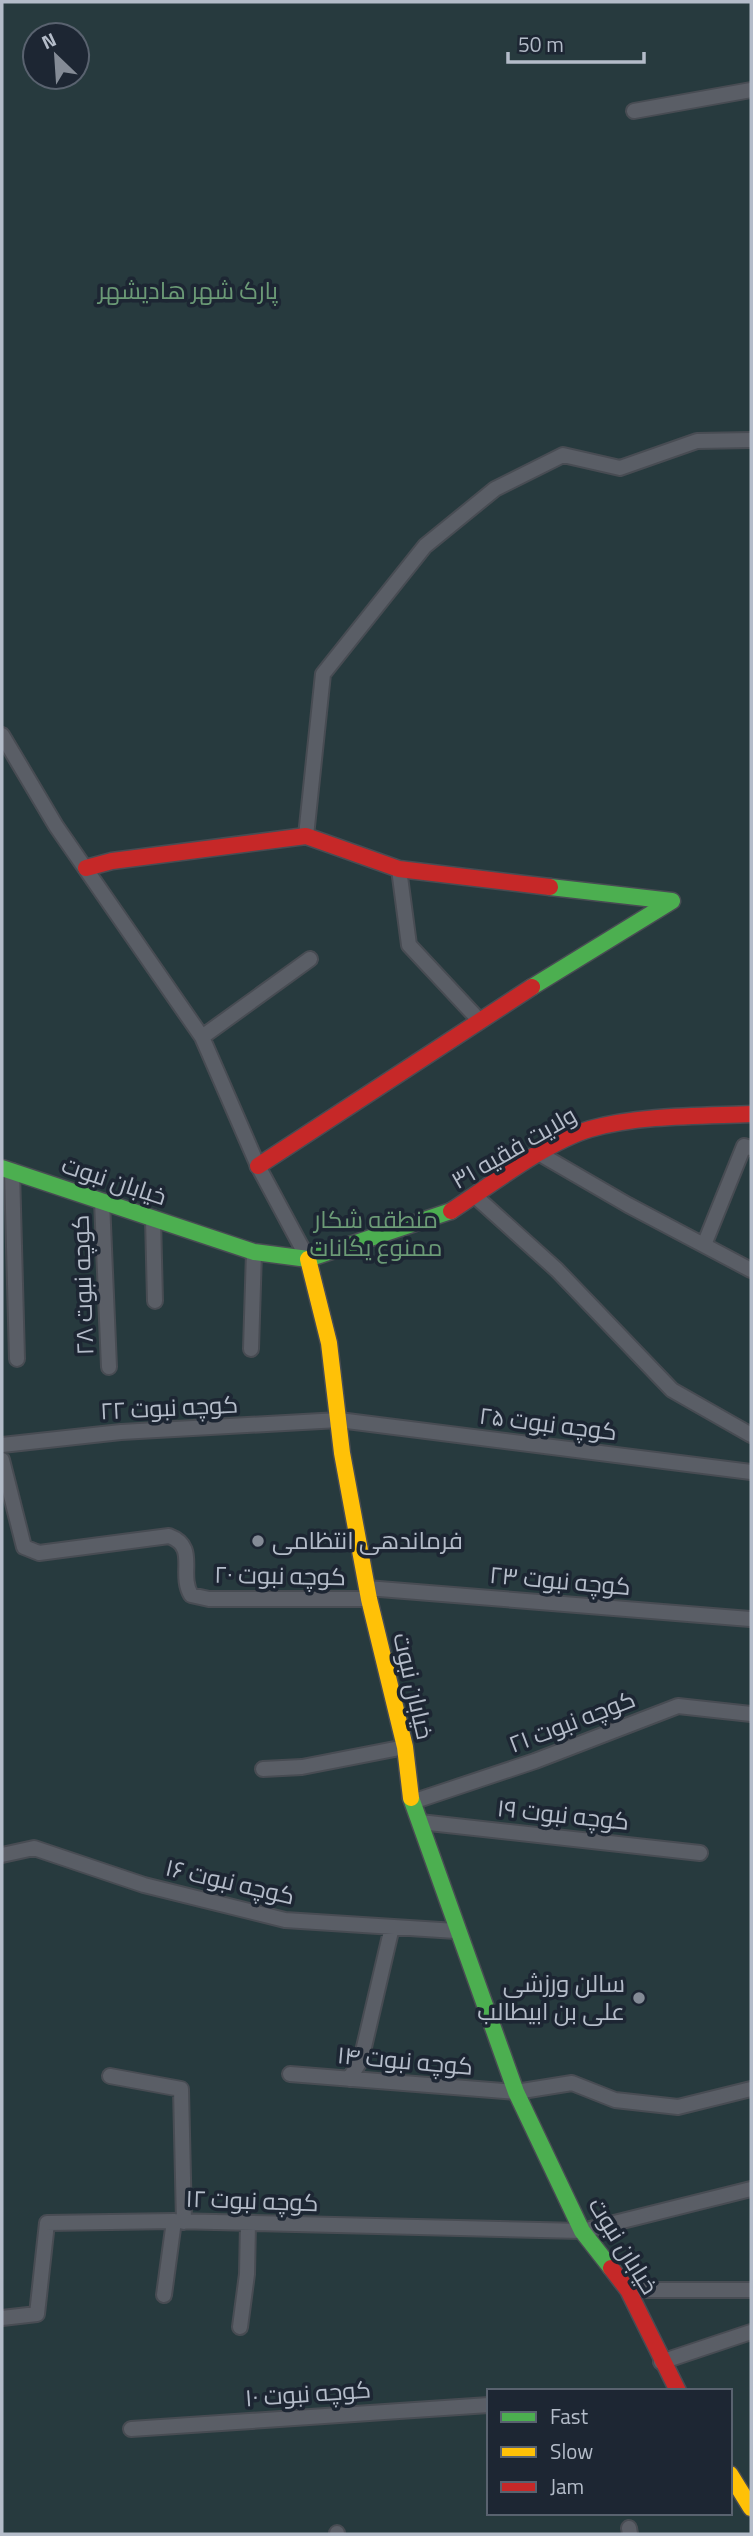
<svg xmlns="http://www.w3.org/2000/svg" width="753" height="2536" font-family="'Titillium Web',Cairo,sans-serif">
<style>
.green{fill:#273a3e;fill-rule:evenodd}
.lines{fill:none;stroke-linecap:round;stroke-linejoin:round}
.street-casing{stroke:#484c53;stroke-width:18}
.fast-casing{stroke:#484c53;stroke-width:19}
.slow-casing{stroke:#484c53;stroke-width:19}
.jam-casing{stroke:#484c53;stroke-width:19}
.street{stroke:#5a5e66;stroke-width:14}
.fast{stroke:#4caf50;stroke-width:16}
.slow{stroke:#ffc107;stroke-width:16}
.jam{stroke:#c62828;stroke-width:16}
.poi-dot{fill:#848b96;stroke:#1d2633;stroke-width:2.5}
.labels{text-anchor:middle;stroke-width:7;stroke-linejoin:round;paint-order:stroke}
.park-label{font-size:24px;fill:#6b9a76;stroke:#1d2633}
.street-label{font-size:24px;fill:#b4bcc9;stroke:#1d2633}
.poi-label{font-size:24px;fill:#b4bcc9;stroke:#1d2633;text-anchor:start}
</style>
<rect width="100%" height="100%" fill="#2a3038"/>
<!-- green -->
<path class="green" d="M2 2H751V2534H2ZM35 35H77V77H35ZM489 2391H730V2513H489Z"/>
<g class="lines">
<!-- street casing -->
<g class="street-casing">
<path id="street" d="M634 111 751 90
M2 735 56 826 202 1037 258 1166 308 1259
M306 836 323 674 425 546 495 489 563 455 620 468 697 441 751 440
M399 869 409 945 479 1020
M202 1037 310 959
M540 1154 628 1205 751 1270
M12 1171 17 1359
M475 1196 557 1270 672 1390 751 1435
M102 1201 109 1367
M153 1218 155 1301
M704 1245 744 1146 751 1148
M251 1349 254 1252
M2 1445 121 1432 339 1420 751 1472
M2 1460 24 1547 39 1553 169 1536C199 1547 178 1573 191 1595L209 1599H369
M367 1588 750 1619
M263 1769 302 1767 405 1747
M412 1802 535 1761 678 1706 751 1714
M420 1822 700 1853
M2 1855 34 1848 144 1885 285 1920 456 1931
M290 2074 516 2092 572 2083 615 2100 678 2107 751 2089
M110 2076 181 2089 184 2222
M349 2079 361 2060 392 1927
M628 2290H751
M164 2295 174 2221
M2 2318 37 2314 47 2223 174 2221 582 2231 751 2189
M240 2327 247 2274 248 2224
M661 2362 751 2332
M131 2429 489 2405
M629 2528 630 2534
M337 2534V2533"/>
</g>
<!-- fast casing -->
<g class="fast-casing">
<path id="fast" d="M532 987 672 901 550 887
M2 1168 254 1252 308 1259 451 1211
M411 1798 516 2092 582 2231 611 2268"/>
</g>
<!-- slow casing -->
<g class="slow-casing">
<path id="slow" d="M308 1259 329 1343 342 1453 369 1599 405 1747 411 1798
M730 2474 751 2508"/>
</g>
<!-- jam casing -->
<g class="jam-casing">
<path id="jam" d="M86 868 112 861 306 836 399 869 550 887
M258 1166 532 987
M451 1211C491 1185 546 1142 590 1129 638 1115 702 1116 751 1114
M611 2268 628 2290 678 2391"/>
</g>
<!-- street -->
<use href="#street" class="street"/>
<!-- fast -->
<use href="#fast" class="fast"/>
<!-- slow -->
<use href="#slow" class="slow"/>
<!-- jam -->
<use href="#jam" class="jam"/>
</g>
<!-- markers -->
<g class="poi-dot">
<circle cx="258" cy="1541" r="7"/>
<circle cx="639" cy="1998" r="7"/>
</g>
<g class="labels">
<!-- park labels -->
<g class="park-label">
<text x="188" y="299">پارک شهر هادیشهر</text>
<text x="376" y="1228">منطقه شکار<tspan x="376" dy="28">ممنوع یکانات</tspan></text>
</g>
<!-- street labels -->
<g class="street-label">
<text transform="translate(514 1148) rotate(-30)" y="8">ولایت فقیه ۳۱</text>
<text transform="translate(114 1181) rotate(18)" y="8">خیابان نبوت</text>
<text transform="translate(83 1285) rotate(-92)" y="8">کوچه نبوت ۲۸</text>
<text transform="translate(169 1408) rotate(-3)" y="8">کوچه نبوت ۲۲</text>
<text transform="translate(548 1424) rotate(7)" y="8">کوچه نبوت ۲۵</text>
<text transform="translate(280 1576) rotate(1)" y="8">کوچه نبوت ۲۰</text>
<text transform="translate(560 1581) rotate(5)" y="8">کوچه نبوت ۲۳</text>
<text transform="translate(413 1686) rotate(77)" y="8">خیابان نبوت</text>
<text transform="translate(572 1722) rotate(-21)" y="8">کوچه نبوت ۲۱</text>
<text transform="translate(563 1815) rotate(6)" y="8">کوچه نبوت ۱۹</text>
<text transform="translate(230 1882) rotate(13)" y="8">کوچه نبوت ۱۶</text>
<text transform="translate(405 2061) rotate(5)" y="8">کوچه نبوت ۱۴</text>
<text transform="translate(252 2201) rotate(2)" y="8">کوچه نبوت ۱۲</text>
<text transform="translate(623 2246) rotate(58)" y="8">خیابان نبوت</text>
<text transform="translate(308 2394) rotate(-4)" y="8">کوچه نبوت ۱۰</text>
</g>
<!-- poi labels -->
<g class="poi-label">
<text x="272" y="1549">فرماندهی انتظامی</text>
<text x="625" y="1992" text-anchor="end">سالن ورزشی<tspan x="625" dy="28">علی بن ابیطالب</tspan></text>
</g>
</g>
<!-- border -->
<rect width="753" height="2536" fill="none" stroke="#b4bcc9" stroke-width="7"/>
<!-- legend -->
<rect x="487" y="2389" width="245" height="126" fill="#1d2633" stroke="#59626f" stroke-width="2"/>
<rect x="501" y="2412" width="35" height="10" fill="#4caf50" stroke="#59626f" stroke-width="2"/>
<text x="550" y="2424" font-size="21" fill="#b4bcc9">Fast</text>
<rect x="501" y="2447" width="35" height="10" fill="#ffc107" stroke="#59626f" stroke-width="2"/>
<text x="550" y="2459" font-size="21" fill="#b4bcc9">Slow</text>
<rect x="501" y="2482" width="35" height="10" fill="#c62828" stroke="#59626f" stroke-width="2"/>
<text x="550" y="2494" font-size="21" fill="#b4bcc9">Jam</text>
<!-- north arrow -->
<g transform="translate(56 56) rotate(335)"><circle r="33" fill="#1d2633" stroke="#59626f" stroke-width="2"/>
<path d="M0-5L12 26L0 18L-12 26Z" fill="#848b96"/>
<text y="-10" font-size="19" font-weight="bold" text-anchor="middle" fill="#b4bcc9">N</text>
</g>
<!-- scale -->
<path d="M508 52v10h136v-10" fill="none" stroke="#b4bcc9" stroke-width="3.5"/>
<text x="518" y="52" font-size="21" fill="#b4bcc9" stroke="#1d2633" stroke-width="5" paint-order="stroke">50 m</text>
</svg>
